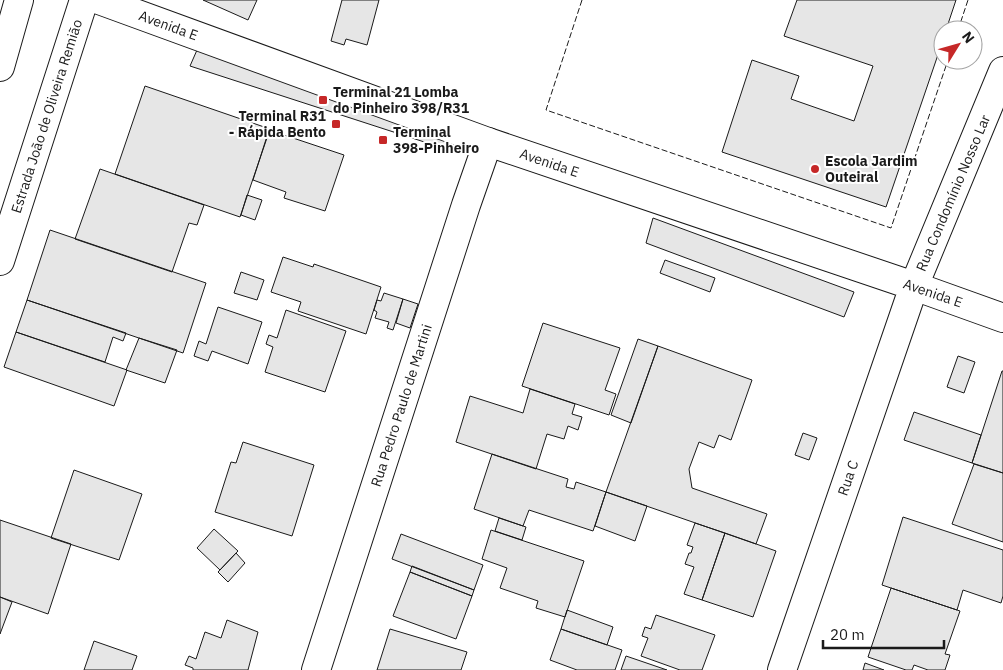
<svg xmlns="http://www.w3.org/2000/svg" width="1003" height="670" font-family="'IBM Plex Sans',sans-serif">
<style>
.building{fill:#e6e6e6;stroke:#1a1a1a}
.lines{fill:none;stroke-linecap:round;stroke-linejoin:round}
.minor-casing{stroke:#1a1a1a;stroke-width:30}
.tertiary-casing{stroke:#1a1a1a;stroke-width:30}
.secondary-casing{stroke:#1a1a1a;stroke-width:30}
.minor{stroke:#fff;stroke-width:28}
.tertiary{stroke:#fff;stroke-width:28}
.secondary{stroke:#fff;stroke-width:28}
.fence{stroke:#1a1a1a;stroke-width:1;stroke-dasharray:6 2.5;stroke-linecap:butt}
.poi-dot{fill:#c62828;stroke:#fff;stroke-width:2}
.labels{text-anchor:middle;stroke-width:4;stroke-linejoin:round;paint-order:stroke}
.street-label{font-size:14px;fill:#1a1a1a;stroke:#fff}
.poi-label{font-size:14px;font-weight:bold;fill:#1a1a1a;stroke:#fff;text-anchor:start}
</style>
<rect width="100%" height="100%" fill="#fff"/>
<!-- building -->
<path class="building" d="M203 0H257L248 20Z
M342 0H379L367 45 346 39 344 45 331 41Z
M797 0H956L946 30H943V40L886 207 722 152 752 60 799 76 791 99 854 121 873 66 784 36Z
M197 50 454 134 449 150 190 66Z
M145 86 270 129 240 217 115 174Z
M269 130 344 155 325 211 284 198 286 192 253 180Z
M100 169 204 205 197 225 189 223 172 272 75 239Z
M247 195 262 200 255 220 241 215Z
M653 218 854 292 844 317 646 243Z
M50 230 206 283 183 353 27 300Z
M283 257 313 267 314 264 381 287 366 334 298 311 301 302 271 292Z
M665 260 715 278 710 292 660 273Z
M241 272 264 280 257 300 234 293Z
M384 293 403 299 393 330 387 328 389 322 375 318 377 312 374 310 377 300 381 301Z
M403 299 418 304 410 328 396 323Z
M27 300 126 333 123 341 113 337 105 362 16 332Z
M218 307 262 322 248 364 212 351 208 361 194 356 199 341 206 344Z
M286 310 346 331 325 392 265 372 273 347 266 344 269 335 277 338Z
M543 323 620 348 605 390 616 394 609 415 522 386Z
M16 332 127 370 114 406 4 367Z
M139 338 177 350 165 383 126 370Z
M638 339 658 346 631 423 611 415Z
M658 346 752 380 731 440 719 435 714 448 699 442 689 469 692 488 767 514 756 544 606 492Z
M958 356 975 362 964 393 947 387Z
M1002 371H1003V473L972 463Z
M530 389 575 404 572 414 582 417 578 430 568 426 564 439 547 434 536 469 456 442 470 396 523 413Z
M914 412 981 435 972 463 904 440Z
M803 433 817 438 809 460 795 455Z
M243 442 314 465 292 536 215 512 231 462 236 463Z
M492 454 568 479 566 487 574 489 576 482 606 492 593 531 529 510 523 526 474 509Z
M974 464 1003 473V542L952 524Z
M74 470 142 494 119 560 51 538Z
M606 492 647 506 635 541 595 526Z
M903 517 1003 550V596L1001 603 963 590 957 610 882 585Z
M499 518 526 527 522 540 495 531Z
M0 520 71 544 48 614 0 597Z
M695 523 725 533 702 600 684 594 694 567 685 564 689 553H691L693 547 687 545Z
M214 529 238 551 220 570 197 548Z
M491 530 584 561 565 617 536 608 538 601 500 588 507 568 482 559Z
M725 533 776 551 753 617 702 600Z
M401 534 483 565 474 590 392 559Z
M236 553 245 563 228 582 218 572Z
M412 566 474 590 472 596 410 572Z
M410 572 472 596 456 639 393 616Z
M891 588 960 611 945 654 950 655 945 670H928L914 665 912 670H906L868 657Z
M0 597 12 602 0 634Z
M567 610 613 627 607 645 561 629Z
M656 615 715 635 702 670H680L641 656 648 638 642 636 645 627 651 629Z
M227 620 258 632 248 670H193V668L185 665 189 656 196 659 205 632 221 638Z
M390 629 467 652 461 670H377Z
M561 629 622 650 615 670H577L550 660Z
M94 641 137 656 132 670H84Z
M626 656 667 670H621Z
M865 663 884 670H863Z"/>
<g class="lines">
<!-- minor casing -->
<g class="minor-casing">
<g id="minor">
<path d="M1003 71 914 286 1003 318"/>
<path id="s1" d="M316 670 466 205 488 142"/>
</g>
</g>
<!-- tertiary casing -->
<g class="tertiary-casing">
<g id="tertiary">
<path id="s2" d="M99 0 488 142 914 286 782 670"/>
</g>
</g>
<!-- secondary casing -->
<g class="secondary-casing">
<g id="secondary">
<path d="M0 67 19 0"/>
<path id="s3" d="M0 261 84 0"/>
</g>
</g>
<!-- minor -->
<use href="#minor" class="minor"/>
<!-- tertiary -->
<use href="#tertiary" class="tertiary"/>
<!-- secondary -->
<use href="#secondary" class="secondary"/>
<!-- fence -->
<path class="fence" d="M582 0 546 110 891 228 948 60
M958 30 968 0"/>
</g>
<!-- markers -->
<g class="poi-dot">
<rect x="318" y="95" width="10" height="10" rx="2.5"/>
<rect x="331" y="119" width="10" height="10" rx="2.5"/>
<rect x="378" y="135" width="10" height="10" rx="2.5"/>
<circle cx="815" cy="169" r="5"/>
</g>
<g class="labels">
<!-- street labels -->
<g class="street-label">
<text dy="5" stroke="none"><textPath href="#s2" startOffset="74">Avenida E</textPath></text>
<text dy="5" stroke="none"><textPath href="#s3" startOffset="152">Estrada João de Oliveira Remião</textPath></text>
<text dy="5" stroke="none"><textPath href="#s2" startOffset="479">Avenida E</textPath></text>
<text transform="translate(953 193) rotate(-67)" y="5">Rua Condomínio Nosso Lar</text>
<text transform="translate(933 293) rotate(19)" y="5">Avenida E</text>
<text dy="5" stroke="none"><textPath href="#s1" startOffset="278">Rua Pedro Paulo de Martini</textPath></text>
<text transform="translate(848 478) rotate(-71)" y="5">Rua C</text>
</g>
<!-- poi labels -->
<g class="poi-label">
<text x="333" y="97">Terminal 21 Lomba<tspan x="333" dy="16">do Pinheiro 398/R31</tspan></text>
<text x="326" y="121" text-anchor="end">Terminal R31<tspan x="326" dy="16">- Rápida Bento</tspan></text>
<text x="393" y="137">Terminal<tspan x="393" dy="16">398-Pinheiro</tspan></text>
<text x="825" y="166">Escola Jardim<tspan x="825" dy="16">Outeiral</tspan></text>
</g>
</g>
<!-- north arrow -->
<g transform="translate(958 45) rotate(53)"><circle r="24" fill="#ffffff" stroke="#a3a3a3"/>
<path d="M0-4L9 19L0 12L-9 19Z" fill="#c62828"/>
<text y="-8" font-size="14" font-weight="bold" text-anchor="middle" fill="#1a1a1a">N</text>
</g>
<!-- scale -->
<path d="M823 640v8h121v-8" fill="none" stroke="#1a1a1a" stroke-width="2.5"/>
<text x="830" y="640" font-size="15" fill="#1a1a1a" stroke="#ffffff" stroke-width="4" paint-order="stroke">20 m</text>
</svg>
